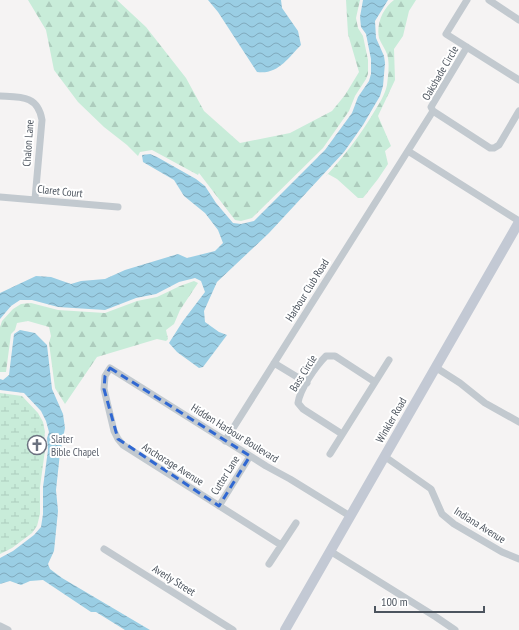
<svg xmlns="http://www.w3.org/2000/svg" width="519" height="630" font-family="'PT Sans Narrow',sans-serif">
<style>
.forest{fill:url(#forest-firs)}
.wetland{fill:url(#wetland-marsh)}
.water{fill:url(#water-waves)}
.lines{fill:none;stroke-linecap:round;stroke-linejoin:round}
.street{stroke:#c2c9cf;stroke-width:7}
.secondary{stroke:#c3c9d4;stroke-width:10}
.marked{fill:none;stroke:#3068d2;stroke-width:3;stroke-dasharray:8 5;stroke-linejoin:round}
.labels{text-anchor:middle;stroke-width:4;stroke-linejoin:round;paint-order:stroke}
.street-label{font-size:11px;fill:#4c545e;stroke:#fff}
.worship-label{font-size:11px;fill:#5b616d;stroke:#fff;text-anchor:start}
</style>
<defs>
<pattern id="forest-firs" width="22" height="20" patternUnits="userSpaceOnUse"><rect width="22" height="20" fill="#c8ecd9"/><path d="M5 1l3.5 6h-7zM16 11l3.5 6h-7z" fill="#adccbd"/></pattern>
<pattern id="wetland-marsh" width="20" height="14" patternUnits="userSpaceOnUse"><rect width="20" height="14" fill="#c8ecd9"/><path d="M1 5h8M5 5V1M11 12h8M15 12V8" fill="none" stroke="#adccbd"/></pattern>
<pattern id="water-waves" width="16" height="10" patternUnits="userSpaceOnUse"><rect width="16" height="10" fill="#9acee4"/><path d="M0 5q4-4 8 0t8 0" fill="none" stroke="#80aabc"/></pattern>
</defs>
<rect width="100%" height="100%" fill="#f5f3f3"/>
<!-- forest -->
<path class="forest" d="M28 0H117L146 27 186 78 204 111 240 143 290 133 332 111 345 95 359 72 348 34 346 0H360L356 18 358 28 363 36 368 60V74L366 79 355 96 349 111 323 148 252 218 241 221 235 220 199 173 198 175 152 150 140 152 138 156 127 145 104 127 78 102 54 70 46 30Z
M394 0H416L409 11 403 36 394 49 395 80 378 116 391 146 385 151 388 164 378 179 363 198H358L337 179 328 174 326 176C344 156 360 136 374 112 379 104 385 95 387 85 388 76 390 63 387 54 385 49 381 43 379 38 376 24 383 8 394 0Z
M194 281 198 283 180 310 174 324 166 330 168 339 166 341 157 339 97 357 65 404 55 388 49 343 51 336 49 327 28 321 17 323 15 330 11 334 6 372H0V327L2 321 13 309 21 304 31 303 58 310 105 313 137 301 157 297 180 286Z"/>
<!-- wetland -->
<path class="wetland" d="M0 393 22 396 38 413 43 422 45 432 44 439 45 450 40 487V514L37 526 32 533 12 548 0 554Z"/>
<!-- water -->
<path class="water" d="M208 0H281L282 8 298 31 301 45C288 58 278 75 257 72L218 12Z
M363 0H388L375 21 376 38 384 56 385 63 383 86 380 96 363 125 344 152 269 233 217 282 204 311 205 322 219 332 227 335 203 367 199 368 177 352 169 343 183 321 205 292 201 281 195 278 179 282 156 294 136 298 105 310 58 307 32 300H20L11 306 0 319V293L36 276 51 277 71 284 81 281 105 279 125 270 178 254 187 258 215 251 223 243 218 230 205 213 184 196 174 180 143 162 142 155 150 154 157 157 196 179 205 186 216 203 233 223 241 224 254 221 325 150 352 113 358 97 369 81 371 74V59L366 34 361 27 360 17Z
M20 330 35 333 47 345 52 389 63 414 65 428 60 453 56 490 58 511 54 551 48 564 50 569 62 578 150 630H125L96 612H91L43 580 30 581 21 585 10 581 0 584V558L13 551 34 535 41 527 43 514V487L48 450 47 438 49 432 46 421 41 411 24 393 0 390V379L3 380 9 375 14 334Z"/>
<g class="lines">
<!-- street -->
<path class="street" d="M467 0 446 34 519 80
M489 0 519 20
M467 47 431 107 433 111 490 148H494L499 145 519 111
M0 96C20 97 38 95 42 120L35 199
M408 151 519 221
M0 197 118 207
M274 363 307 383
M435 367 460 383 485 403 519 422
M342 434 303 409 298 403C300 389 315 367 326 356H335L375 382
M225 441 433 111
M330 454 389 360
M384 456 431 489 442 514 454 524 502 552 519 559
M219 506 250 456
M281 545 123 445 118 439 114 431 104 389 105 376 110 368 266 466 290 479 350 516
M104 549 233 630
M330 551 436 617 455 630
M269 564 296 523
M0 626 8 630"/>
<!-- secondary -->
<path class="secondary" d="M285 630 519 222"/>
</g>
<!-- marked area -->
<path class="marked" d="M110 368 250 456 219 506 118 439 104 389 105 376Z"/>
<!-- icons -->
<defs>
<g id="church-ring" transform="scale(1)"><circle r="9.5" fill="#fff" stroke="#6b7280" stroke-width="1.5"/><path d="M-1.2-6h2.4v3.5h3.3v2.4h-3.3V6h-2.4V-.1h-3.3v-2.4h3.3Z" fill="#6b7280"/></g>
</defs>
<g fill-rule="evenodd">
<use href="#church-ring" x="37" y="445"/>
</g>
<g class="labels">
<!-- street labels -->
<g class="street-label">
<text transform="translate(440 73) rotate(-60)" y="4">Oakshade Circle</text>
<text transform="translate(28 143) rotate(-86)" y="4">Chalon Lane</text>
<text transform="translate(60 191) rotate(6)" y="4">Claret Court</text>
<text transform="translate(307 290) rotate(-58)" y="4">Harbour Club Road</text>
<text transform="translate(303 373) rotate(-58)" y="4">Bass Circle</text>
<text transform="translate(391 420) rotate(-60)" y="4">Winkler Road</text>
<text transform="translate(235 433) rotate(32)" y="4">Hidden Harbour Boulevard</text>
<text transform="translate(173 464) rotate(32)" y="4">Anchorage Avenue</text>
<text transform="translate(225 475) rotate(-58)" y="4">Cutter Lane</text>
<text transform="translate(480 525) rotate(32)" y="4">Indiana Avenue</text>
<text transform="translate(174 580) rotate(32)" y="4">Averly Street</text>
</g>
<!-- worship labels -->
<g class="worship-label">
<text x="51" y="443">Slater<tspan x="51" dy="13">Bible Chapel</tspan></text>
</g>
</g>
<!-- scale -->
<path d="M375 606v6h109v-6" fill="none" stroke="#4c545e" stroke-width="2"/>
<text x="381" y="606" font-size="12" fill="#4c545e" stroke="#ffffff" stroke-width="3" paint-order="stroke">100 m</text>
</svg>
